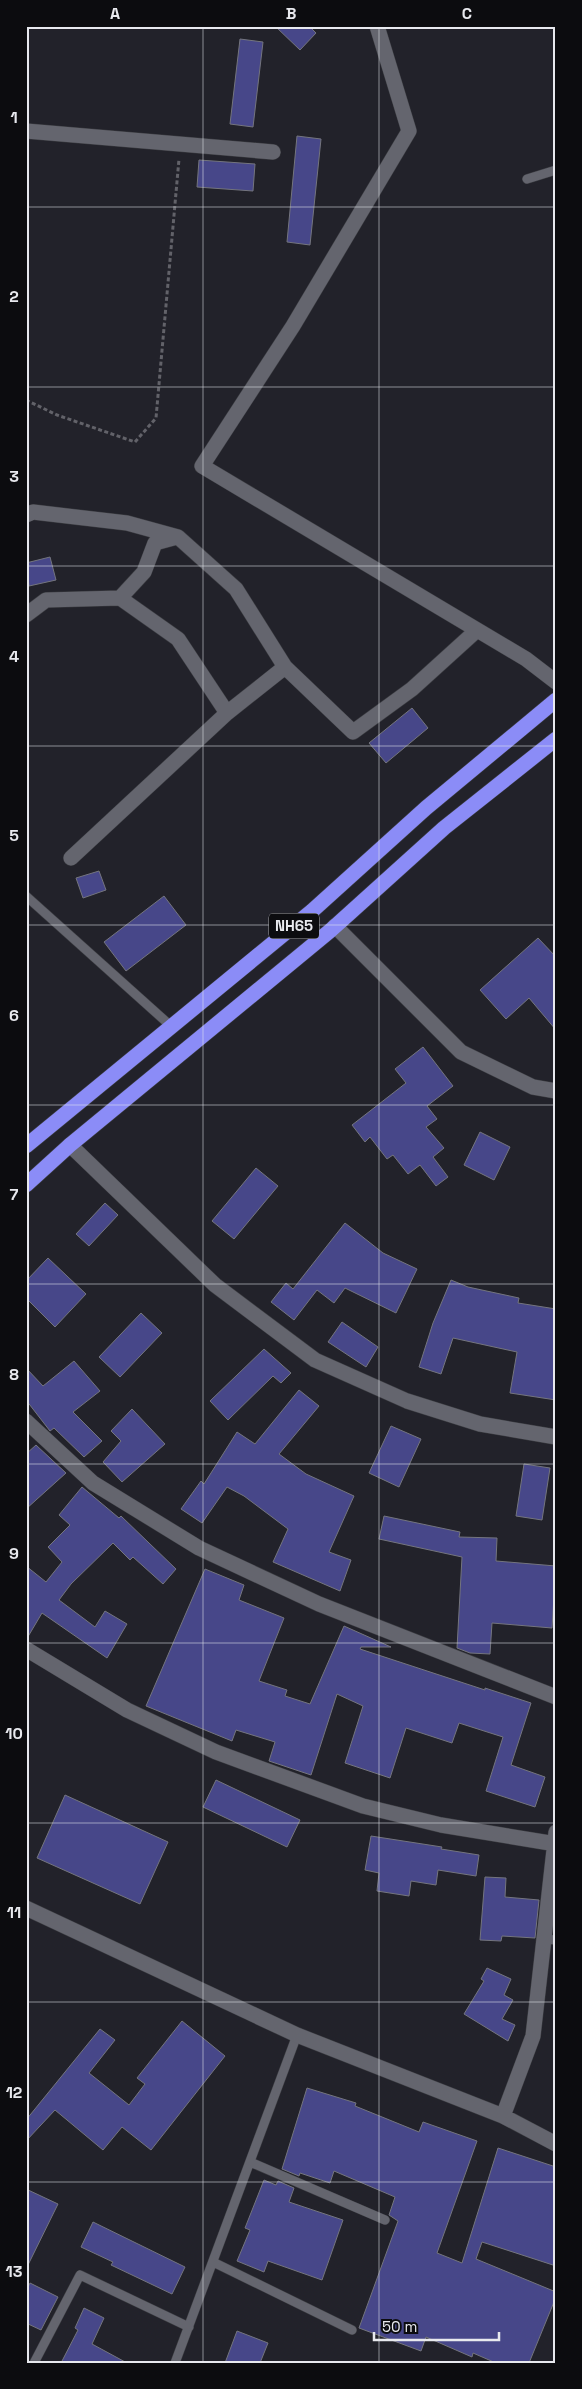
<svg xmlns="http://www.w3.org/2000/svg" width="582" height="2389" font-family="'Space Grotesk',sans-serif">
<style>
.building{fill:#474789;stroke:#74757e}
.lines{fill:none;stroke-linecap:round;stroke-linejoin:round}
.lane-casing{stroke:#3c3d42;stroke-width:10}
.street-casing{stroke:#3c3d42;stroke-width:16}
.highway-casing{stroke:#3c3d42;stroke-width:16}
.path{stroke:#626269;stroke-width:3;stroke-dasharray:4 2.5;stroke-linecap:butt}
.lane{stroke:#64656e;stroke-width:9}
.street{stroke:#64656e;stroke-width:15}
.highway{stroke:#8b8cf7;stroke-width:15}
.grid{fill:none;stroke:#e8e9ee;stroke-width:1;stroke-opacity:0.55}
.labels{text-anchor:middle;stroke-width:4;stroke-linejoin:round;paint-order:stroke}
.shield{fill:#0c0c0f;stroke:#a6a7ab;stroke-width:1}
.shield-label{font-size:15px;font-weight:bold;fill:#e8e9ee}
.neatline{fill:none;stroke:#e8e9ee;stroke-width:2}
.grid-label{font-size:16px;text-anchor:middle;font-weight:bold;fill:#e8e9ee}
</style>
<rect width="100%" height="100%" fill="#22222a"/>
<!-- building -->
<path class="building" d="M275 26H309L316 33 300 50Z
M240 39 263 42 253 127 230 124Z
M297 136 321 139 310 245 287 242Z
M199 160 255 164 253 191 197 187Z
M50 557 56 580 29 586 26 563Z
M412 708 428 728 386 763 369 743Z
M99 871 106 890 83 898 76 878Z
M164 896 186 925 126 971 104 942Z
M538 938 556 957V1030L529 998 506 1019 480 990Z
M423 1047 453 1086 427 1106 437 1119 426 1127 444 1148 433 1157 448 1177 436 1186 420 1165 408 1174 393 1155 387 1159 370 1137 365 1142 352 1125 406 1083 395 1069Z
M480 1132 510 1147 494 1180 464 1165Z
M256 1168 278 1186 234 1239 212 1221Z
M105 1203 118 1215 89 1246 76 1234Z
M345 1223 383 1253 417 1269 396 1313 345 1288 334 1303 317 1290 294 1320 271 1302 286 1283 293 1289Z
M48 1258 86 1294 55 1327 26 1298V1281Z
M451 1280 468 1287 519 1298 518 1303 556 1309V1400L510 1393 517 1352 453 1338 441 1374 419 1367 433 1323Z
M141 1313 162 1333 120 1377 99 1357Z
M342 1322 378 1347 366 1367 328 1342Z
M264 1349 291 1373 281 1383 273 1376 228 1420 210 1401Z
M74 1361 100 1391 73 1412 102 1441 84 1457 54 1428 50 1431 26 1400V1368L43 1386Z
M299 1390 319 1406 279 1454 306 1474 354 1496 329 1552 351 1560 340 1591 273 1562 288 1529 244 1496 227 1487 202 1523 181 1509 201 1481 204 1484 237 1432 255 1444Z
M132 1409 165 1444 122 1482 103 1462 121 1441 111 1431Z
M391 1426 421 1439 399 1487 369 1473Z
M36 1445 66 1473 26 1509V1454Z
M524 1464 550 1468 542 1520 516 1516Z
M82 1487 119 1518 121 1516 176 1569 163 1584 133 1557 130 1560 113 1543 71 1584 59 1600 95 1627 105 1611 127 1624 107 1658 42 1613 26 1640V1566L46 1582 62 1562 48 1547 70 1525 59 1515Z
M384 1516 460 1532 459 1537 497 1538 496 1561 556 1566 552 1628 492 1623 490 1654 470 1653 457 1648 462 1557 379 1539Z
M205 1569 244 1585 239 1600 284 1618 259 1681 287 1690 285 1696 310 1704 344 1626 391 1647H361L360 1649 485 1690V1688L531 1703 511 1765 545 1777 535 1807 486 1791 503 1737 459 1723 452 1743 406 1728 390 1778 345 1763 363 1706 337 1694 311 1775 269 1761 275 1742 236 1730 232 1741 146 1706Z
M216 1780 300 1820 287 1847 203 1807Z
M65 1795 168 1842 140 1904 37 1858Z
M371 1836 442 1847 441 1849 479 1855 476 1876 438 1870 436 1885 411 1881 409 1896 377 1891 379 1873 365 1870Z
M485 1877 506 1878 505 1897 539 1900 535 1938 502 1936 501 1941 480 1940Z
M487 1968 511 1979 504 1995 513 2000 502 2019 515 2025 508 2041 464 2014 484 1981 481 1979Z
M182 2021 225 2056 151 2150 122 2127 103 2150 55 2110 26 2141V2120L100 2029 115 2040 89 2073 129 2105 145 2084 137 2078Z
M307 2088 356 2103 355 2106 419 2132 423 2122 477 2141 437 2253 462 2263 498 2148 556 2167V2266L482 2242 476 2259 556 2292V2297L529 2363H496L473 2353 472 2357 426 2337 421 2351 359 2328 398 2221 389 2215 395 2197 334 2171 330 2183 300 2173 299 2176 282 2169Z
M264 2180 276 2185 278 2181 294 2188 289 2202 343 2220 322 2280 268 2261 264 2272 237 2261 250 2230 245 2228Z
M26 2189 58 2204 26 2269Z
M93 2222 185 2267 172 2294 111 2265 113 2262 81 2247Z
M30 2283 58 2297 41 2330 26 2323V2291Z
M84 2308 104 2318 92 2344 127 2363H61L78 2330 75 2328Z
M237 2331 268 2343 260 2363H225Z"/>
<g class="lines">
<!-- lane casing -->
<g class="lane-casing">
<path id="lane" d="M527 179 556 170
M26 896 172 1027
M545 1939 556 1940
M250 2162 385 2220
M213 2262 352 2330
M34 2363 80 2275 189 2327
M175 2363 297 2035"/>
</g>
<!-- street casing -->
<g class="street-casing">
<path id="street" d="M377 26 409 131 293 326 202 466 526 659 556 682
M26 131 273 152
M26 515 33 512 127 523 178 537 236 589 285 667
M120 598 144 572 155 543 177 537
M26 615 46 600 120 598 178 639 227 713
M71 858 227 713 285 667 353 732 412 689 476 631
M335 926 461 1052 533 1087 556 1091
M70 1145 215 1285 315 1360 407 1401 480 1424 556 1437
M26 1421 93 1483 199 1548 319 1604 556 1697
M26 1649 127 1710 216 1752 363 1806 441 1825 556 1844
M26 1908 297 2035 503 2116 556 2144
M503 2116 533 2036 556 1832"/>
</g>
<!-- highway casing -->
<g class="highway-casing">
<path id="highway" d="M26 1146 312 911 426 808 556 700
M26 1185 70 1145 331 930 444 828 556 739"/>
</g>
<!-- path -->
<path class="path" d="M26 400 57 415 135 442 156 418 179 159"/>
<!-- lane -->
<use href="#lane" class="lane"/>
<!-- street -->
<use href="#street" class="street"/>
<!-- highway -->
<use href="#highway" class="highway"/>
</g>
<!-- grid -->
<path class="grid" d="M203 26V2363M379 26V2363M26 207H556M26 387H556M26 566H556M26 746H556M26 925H556M26 1105H556M26 1284H556M26 1464H556M26 1643H556M26 1823H556M26 2002H556M26 2182H556"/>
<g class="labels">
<!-- shield labels -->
<rect class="shield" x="269" y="913.5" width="50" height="25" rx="4"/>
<g class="shield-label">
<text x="294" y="931">NH65</text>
</g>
</g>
<!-- border -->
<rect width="582" height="2389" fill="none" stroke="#0c0c0f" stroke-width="55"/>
<!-- scale -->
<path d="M374 2332v8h125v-8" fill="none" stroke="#e8e9ee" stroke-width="2.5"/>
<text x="382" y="2332" font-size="15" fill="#e8e9ee" stroke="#0c0c0f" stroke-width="4" paint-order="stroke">50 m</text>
<rect x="28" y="28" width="526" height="2334" class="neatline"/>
<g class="grid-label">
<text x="115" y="19">A</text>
<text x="291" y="19">B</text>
<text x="467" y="19">C</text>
<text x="14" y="123">1</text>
<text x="14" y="302">2</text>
<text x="14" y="482">3</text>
<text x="14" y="662">4</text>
<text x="14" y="841">5</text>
<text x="14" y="1021">6</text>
<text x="14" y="1200">7</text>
<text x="14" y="1380">8</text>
<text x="14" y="1559">9</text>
<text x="14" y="1739">10</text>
<text x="14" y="1918">11</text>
<text x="14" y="2098">12</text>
<text x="14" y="2277">13</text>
</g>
</svg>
